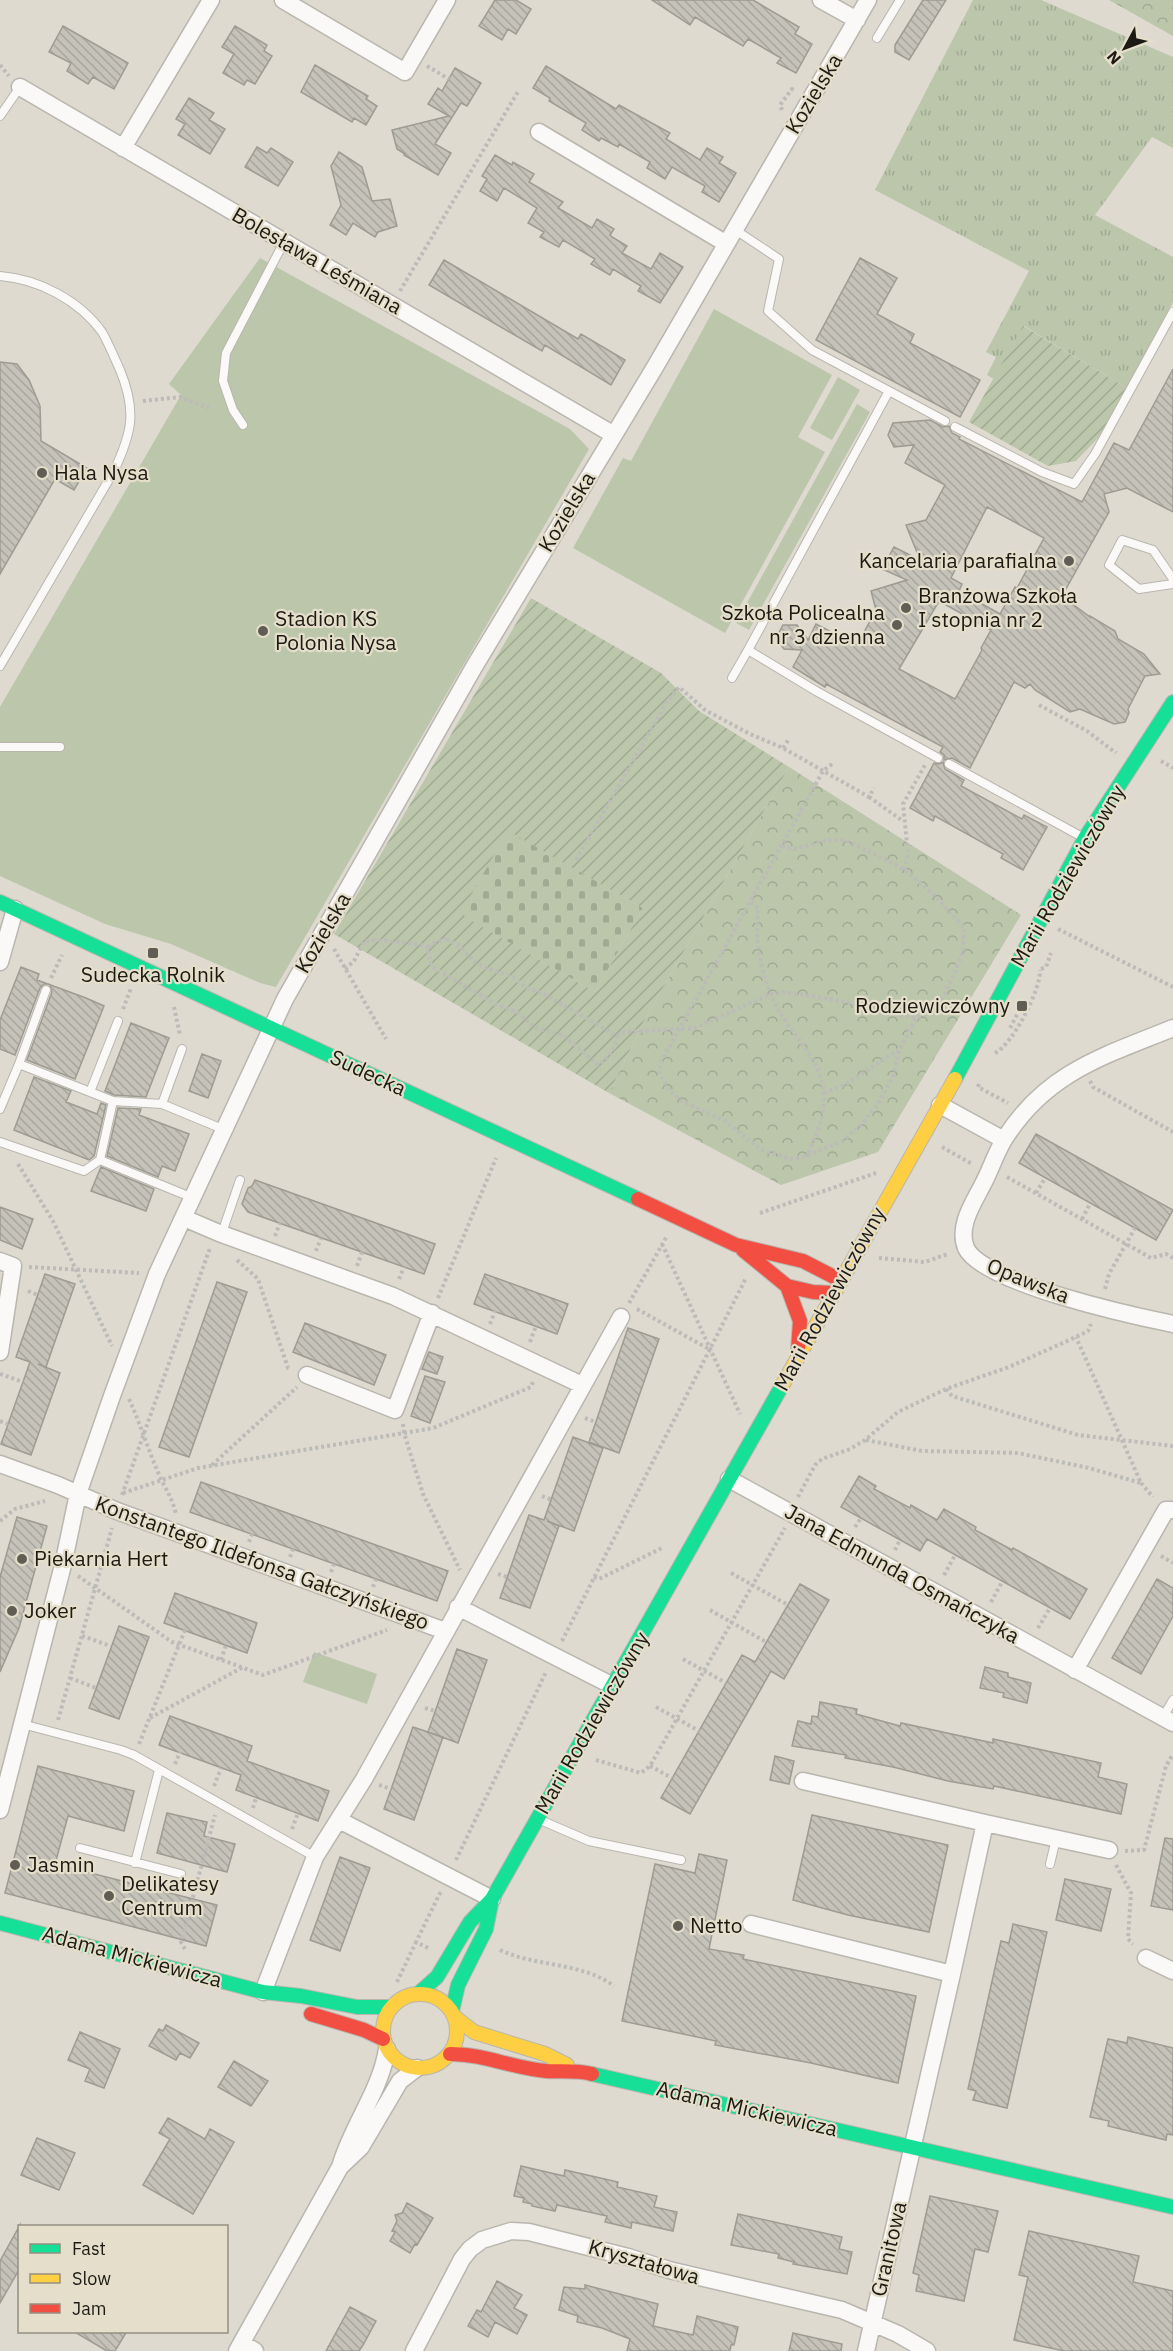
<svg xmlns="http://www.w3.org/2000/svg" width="1173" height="2351" font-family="'IBM Plex Sans',sans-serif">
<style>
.grass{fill:url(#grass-tufts)}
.cemetery{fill:url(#cemetery-stones)}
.park{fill:url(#park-crowns)}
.garden{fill:url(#garden-furrows);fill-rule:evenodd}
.pitch{fill:#bbc6ab}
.building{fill:url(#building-back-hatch);stroke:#9e9b92;stroke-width:1.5;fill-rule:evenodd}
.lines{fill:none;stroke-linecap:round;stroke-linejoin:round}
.lane-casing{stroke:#b9b6ae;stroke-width:10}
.street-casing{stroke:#b9b6ae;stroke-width:19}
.fast-casing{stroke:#b9b6ae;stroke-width:16}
.slow-casing{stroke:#b9b6ae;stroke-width:16}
.jam-casing{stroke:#b9b6ae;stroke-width:16}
.path{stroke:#bcbbb8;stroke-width:4;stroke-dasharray:3 3;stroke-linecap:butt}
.lane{stroke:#faf9f8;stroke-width:8}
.street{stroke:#faf9f8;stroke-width:16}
.fast{stroke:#16e098;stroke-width:14}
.slow{stroke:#ffcf43;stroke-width:14}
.jam{stroke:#f24e42;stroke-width:14}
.poi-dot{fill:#605d55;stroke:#e4deca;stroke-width:2}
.labels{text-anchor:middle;stroke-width:4.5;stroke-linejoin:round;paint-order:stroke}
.street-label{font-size:21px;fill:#1c1a13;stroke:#e4deca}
.poi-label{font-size:21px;fill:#1c1a13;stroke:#e4deca;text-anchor:start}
</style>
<defs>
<pattern id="grass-tufts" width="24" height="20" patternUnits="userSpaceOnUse" patternTransform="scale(1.5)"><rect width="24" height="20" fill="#bbc6ab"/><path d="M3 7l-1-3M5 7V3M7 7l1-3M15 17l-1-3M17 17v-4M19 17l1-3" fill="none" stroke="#a0aa92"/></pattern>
<pattern id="cemetery-stones" width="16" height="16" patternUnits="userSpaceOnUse" patternTransform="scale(1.5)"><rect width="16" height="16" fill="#bbc6ab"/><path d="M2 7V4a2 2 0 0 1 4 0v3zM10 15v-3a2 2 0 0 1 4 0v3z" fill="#a0aa92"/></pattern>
<pattern id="park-crowns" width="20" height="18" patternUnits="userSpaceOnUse" patternTransform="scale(1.5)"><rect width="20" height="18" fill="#bbc6ab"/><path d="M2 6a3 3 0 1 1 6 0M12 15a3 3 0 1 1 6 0" fill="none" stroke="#a0aa92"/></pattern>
<pattern id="garden-furrows" width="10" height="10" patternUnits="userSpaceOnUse" patternTransform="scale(1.5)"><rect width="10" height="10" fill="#bbc6ab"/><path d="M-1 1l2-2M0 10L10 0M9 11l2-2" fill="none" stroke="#a0aa92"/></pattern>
<pattern id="building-back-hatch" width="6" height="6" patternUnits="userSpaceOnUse" patternTransform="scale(1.5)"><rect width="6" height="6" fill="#c5c2b9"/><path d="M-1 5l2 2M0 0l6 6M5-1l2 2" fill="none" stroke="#a9a69e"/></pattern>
</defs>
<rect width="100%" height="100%" fill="#dedad0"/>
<!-- grass -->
<path class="grass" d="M973 0H1041L1173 57V148L1152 137 1095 215 1173 257V302L1127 388 1024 326 994 379 987 375 996 357 986 352 1029 271 875 190Z"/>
<!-- cemetery -->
<path class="cemetery" d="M508 830 643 908 595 992 459 914Z"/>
<!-- park -->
<path class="park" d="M1109 0H1173V36Z
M789 767 1021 915 878 1152 781 1185 609 1093 643 1023Z"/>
<!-- garden -->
<path class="garden" d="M1023 326 1127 388 1098 438 1076 461 1048 466 969 422Z
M531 598 661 673 699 711 789 767 643 1023 609 1093 334 934ZM508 831 643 908 595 992 460 914Z"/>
<!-- pitch -->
<path class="pitch" d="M260 258 570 429 589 449 276 987 260 983 171 944 105 924 0 876V707L181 395 169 384Z
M714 309 832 375 798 437 825 452 725 633 573 548 623 458 631 461Z
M838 377 860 390 832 440 810 428Z
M857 404 870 412 749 630 736 623Z
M314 1652 377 1674 367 1704 303 1682Z"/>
<!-- building -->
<path class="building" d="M495 0H516L531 9 516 34 508 29 502 40 479 26Z
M652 0H753L799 27 795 34 812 44 796 73 777 63 781 58 748 39 743 46 695 17 690 25Z
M923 0H946L909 60 895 52V45Z
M63 26 128 63 114 89 93 77 88 84 67 71 71 63 49 52Z
M235 26 267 45 264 51 272 56 255 84 247 80 244 85 223 73 234 54 222 47Z
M315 65 368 96 366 99 377 106 366 125 354 118 352 122 301 92Z
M546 66 616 109 619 105 670 133 666 139 700 160 707 148 723 157 719 163 736 173 719 202 702 192 705 186 672 167 665 179 647 168 650 162 619 144 618 147 601 138 599 141 582 130 586 123 549 101 550 98 533 88Z
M455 68 481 83 467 106 461 103 435 144 451 153 438 175 404 155 405 154 397 149 392 130 449 116 428 104 438 88 442 91Z
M189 98 214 113 209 120 225 129 210 154 178 135 185 124 176 119Z
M257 147 267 153 271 148 293 162 278 186 245 167Z
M339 152 362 167 372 201 390 199 397 226 378 232 375 237 353 223 346 235 330 225 341 205 331 166Z
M495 155 512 165 513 162 534 174 529 182 563 202 558 208 592 228 597 219 614 229 610 235 612 237 627 246 622 253 651 269 660 253 683 267 660 303 638 291 641 286 613 269 610 275 591 264 595 259 563 240 559 247 540 237 544 232 528 223 537 208 504 188 497 201 480 191 487 179 482 176Z
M860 258 897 278 877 314 914 334 910 343 980 380 960 417 816 340Z
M444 260 578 339 581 334 625 360 611 385 545 345 542 351 429 285Z
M0 362 17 364 29 380 40 406 41 441 87 468 74 490 55 479 0 574Z
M1173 369V512L1127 488 1104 494 1109 512 1062 596 1090 617V616L1115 631 1118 639 1144 654 1160 674 1145 676 1128 709 1129 713 1125 722 1114 724 1080 709 1070 712 1035 690 1030 684 1025 688 1014 682 970 768 952 758 944 760V755L940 752 943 747 826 684 825 687 793 667 802 650 784 649 776 638 783 625H797L808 640 816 624 857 645 876 610 871 591 907 580 882 569 894 547 920 560 906 525 926 520 945 485 905 463 914 445 894 447 888 435 893 423 930 420 943 427 949 426 952 433 960 437 959 439 1082 502 1114 443 1129 450ZM987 507 1044 538 1017 588 1015 587 1000 614 959 591 962 584 951 578ZM939 601 991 630 981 648 982 650 955 699 899 669Z
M943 762 945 769 964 780 961 786 1022 819 1024 815 1047 827 1023 870 1001 858 1003 854 935 816 933 821 910 808 934 763 939 764Z
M21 967 39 974 37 980 86 998 104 1006 75 1079 27 1060 52 992 49 984H44L40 988 15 1055 0 1049V1020Z
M131 1023 169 1038 146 1097 114 1095 105 1091Z
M202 1054 221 1061 208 1098 189 1091Z
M34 1077 71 1091 66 1102 97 1114 101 1103 106 1105 94 1156 89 1160 14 1130Z
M118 1108 141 1109 139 1115 189 1134 175 1171 162 1166 158 1177 107 1156Z
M1036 1134 1173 1210 1156 1240 1019 1163Z
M101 1167 154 1189 146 1211 91 1191Z
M255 1180 435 1244 424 1274 248 1212 242 1204 248 1188 252 1186Z
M0 1207 33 1219 22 1249 0 1240Z
M45 1274 75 1284 46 1367 38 1364 60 1373 31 1455 1 1444 30 1362 16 1357Z
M485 1274 568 1304 557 1334 474 1304Z
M217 1282 247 1292 189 1457 159 1447Z
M305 1323 386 1355 374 1385 293 1352Z
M628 1328 659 1339 619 1453 589 1442Z
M429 1352 443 1357 437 1374 422 1369Z
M425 1376 445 1382 430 1423 411 1416Z
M573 1437 603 1448 574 1531 547 1521 559 1526 530 1608 500 1598 529 1515 544 1520Z
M859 1476 876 1486 874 1489 910 1508 911 1505 937 1520 944 1509 976 1527 975 1530 990 1538 1012 1550 1013 1548 1087 1589 1070 1619 927 1539 920 1551 841 1507Z
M201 1482 448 1571 437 1601 190 1512Z
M17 1517 47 1526 19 1628 0 1672V1577Z
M1157 1579 1173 1588V1616L1141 1674 1112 1658Z
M800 1584 829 1600 784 1679 771 1671 690 1814 661 1798 742 1655 755 1662Z
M175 1593 257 1623 247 1653 164 1623Z
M119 1626 149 1637 119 1719 89 1708Z
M457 1649 487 1660 458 1743 428 1732Z
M985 1667 1008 1673V1677L1031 1683 1027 1703 1003 1697 1004 1693 980 1688Z
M820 1702 857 1709 856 1714 900 1726 901 1723 993 1743V1739L1101 1763 1098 1777 1127 1784 1121 1814 994 1786 993 1789 948 1781 893 1767 845 1758 846 1755 792 1746 798 1721 811 1724 812 1716 818 1717Z
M170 1716 252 1746 247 1761 329 1791 318 1821 236 1790 241 1775 159 1745Z
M413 1727 443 1737 414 1820 384 1809Z
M775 1756 794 1761 789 1784 770 1780Z
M38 1766 134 1791 124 1831 68 1816 55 1864 217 1905 206 1946 5 1893Z
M167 1813 207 1822 204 1836 235 1844 227 1872 157 1853Z
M812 1815 948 1845 929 1932 848 1915 793 1900Z
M1165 1838 1173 1839V1910L1151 1906Z
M699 1854 727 1860 709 1949 744 1955 743 1959 916 1996 898 2083 811 2063 715 2045 716 2041 622 2021 655 1864 695 1873Z
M340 1857 370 1868 340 1951 310 1940Z
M1065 1879 1111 1889 1101 1931 1056 1920Z
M1013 1924 1047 1932 1007 2108 973 2100 976 2091 968 2089 1001 1941 1009 1943Z
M166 2025 199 2043 190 2058 180 2053 176 2060 149 2046 159 2029 163 2031Z
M80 2032 120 2049 104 2088 85 2081 90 2069 68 2060Z
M1128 2037 1173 2048V2135L1167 2134 1166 2140 1108 2126 1109 2121 1090 2117 1108 2039 1127 2043Z
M234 2061 268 2081 251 2106 218 2087Z
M168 2118 205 2139 210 2129 234 2142 193 2214 143 2185 170 2139 159 2133Z
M37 2138 75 2153 59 2190 21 2175Z
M521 2166 564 2176 565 2170 618 2182 617 2187 657 2196 654 2207 677 2212 673 2231 632 2222 631 2228 605 2222 607 2216 557 2205 555 2211 532 2206V2204L523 2202 524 2198 514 2196Z
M930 2196 998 2211 988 2252 975 2249 964 2301 916 2291 919 2275 913 2273Z
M407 2203 433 2218 417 2245 415 2244 410 2253 390 2241 395 2232 392 2231 397 2221 395 2215 402 2213Z
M738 2214 842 2237 839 2249 852 2252 847 2274 793 2264 794 2262 778 2258 779 2254 731 2245Z
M20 2225V2268L0 2303V2261Z
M1029 2231 1139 2256 1133 2282 1173 2291V2351H1064L1014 2340 1028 2277 1019 2275Z
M497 2281 522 2295 514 2308 527 2315 517 2334 495 2322 488 2337 468 2326 477 2310 481 2312Z
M585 2285 658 2304 653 2326 693 2335 697 2316 738 2327 734 2345H731L730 2351H627L630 2339 602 2328 577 2322 578 2316 559 2310 564 2287 585 2289Z
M350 2307 376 2321 363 2345 359 2351H326Z
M73 2331H127L115 2351H107Z
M793 2333 842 2344 841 2351H789Z"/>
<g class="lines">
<!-- lane casing -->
<g class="lane-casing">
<path id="lane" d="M877 38 900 0
M0 116 20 87
M734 229 779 259 768 311 812 350 889 391
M0 276C38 279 79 300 102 332 109 344 114 357 120 370 127 387 132 404 130 423 128 440 121 456 114 471L0 666
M243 425 233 410 223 381 226 353 284 242
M955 427 1042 472 1074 484 1095 454 1173 312
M1173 579 1153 550 1122 540 1109 565 1139 589 1173 584
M732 678 748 650
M0 747H60
M938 758 816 691 748 650 889 391 945 421
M949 764 1084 838
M182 1049 162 1104 225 1130
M19 1064 113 1101 100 1160
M90 1092 118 1021
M113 1101 162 1104
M0 1109 19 1064 46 990
M0 1142 84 1171 100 1160 193 1198
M219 1233 224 1227 240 1180
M1163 1717 1173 1700
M22 1724 121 1750 134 1755 315 1857
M538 1819 589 1841 681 1860
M80 1848 181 1874
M135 1863 159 1770
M1050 1864 1056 1839"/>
</g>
<!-- street casing -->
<g class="street-casing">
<path id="street" d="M283 0 405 72 447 0
M821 0 857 20
M20 87 614 435
M539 132 725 243
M123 148 211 0
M0 962 15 909
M1173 1028C1104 1056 1047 1072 1005 1138 996 1152 991 1169 983 1184 974 1202 957 1226 966 1248 982 1283 1134 1316 1173 1324
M940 1105 1004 1140
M184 1218 219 1233 393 1296 582 1385
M0 1261 13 1266 0 1352
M307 1375 395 1410 432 1313
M0 1464 58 1485 117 1511 445 1631
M729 1479 1173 1723
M458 1607 613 1686
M1075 1670 1166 1510H1173
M803 1781 985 1823 952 1974 866 2351
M0 1810 63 1565 78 1494 112 1396 157 1274 285 999 474 667 655 367 868 0
M339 1820 492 1899
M985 1823 1109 1850
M751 1924 952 1974
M1146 1958 1173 1971
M263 1992 315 1857 364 1779 621 1317
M340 2167 361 2147 400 2081 417 2068
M242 2343 255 2351
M237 2351 340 2167C351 2127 381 2090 387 2049
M414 2351 462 2259 470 2249 482 2240 511 2231 529 2232 628 2257 669 2270 842 2310 898 2334 927 2351"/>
</g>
<!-- fast casing -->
<g class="fast-casing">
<path id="fast" d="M0 902 638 1199
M955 1079 1085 838 1173 702
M0 1923 263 1992 301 1996 357 2007H390
M419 1993 437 1977 470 1922 492 1899 783 1384
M452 2011 458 1985 486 1929 492 1899
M592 2074 1173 2207"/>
</g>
<!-- slow casing -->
<g class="slow-casing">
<path id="slow" d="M783 1384 955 1079
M383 2031a37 37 0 1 1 74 0a37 37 0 1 1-74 0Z
M456 2018 474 2032 545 2054 567 2065"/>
</g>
<!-- jam casing -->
<g class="jam-casing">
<path id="jam" d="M638 1199 736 1245 803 1261 840 1280
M743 1250 787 1286 813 1292 833 1293
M787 1286 800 1321 798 1350
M311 2014 364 2030 383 2039
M450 2054C483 2054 513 2068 546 2071 562 2072 577 2070 592 2074"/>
</g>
<!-- path -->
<path class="path" d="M0 65 9 76
M427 66 449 79
M782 110 780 105 792 89 795 91
M400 291 519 90
M143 401 180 397 209 408
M1039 705 1087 731 1116 753
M783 748 789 739
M1161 761 1173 768
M832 764 823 771 662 1060 659 1072 670 1091 682 1101 725 1121 762 1150 791 1159 807 1156 842 1141 861 1125 878 1104 893 1077 899 1050 917 1017
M869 797 903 821
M576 860 667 702 679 687 705 710 750 734 783 748 869 797 874 788
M905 870 908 853 903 804 925 765
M751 902 759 909C752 939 764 988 781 1014 797 1040 822 1062 824 1094 825 1116 816 1136 807 1156
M1058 929 1173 987
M446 939 458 945 475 962 484 967 513 977 527 988 544 994 617 1036C615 1050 609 1058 598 1065L563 1035 536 1028 517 1012 497 1005 431 966 428 951 431 944Z
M334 949 386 1039
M345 969 354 961 364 942C375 937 417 944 429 947
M1041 969 1046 967 1051 953
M51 978 62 955
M174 1007 180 1035
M123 1009 131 988
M1010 1028 1019 1011
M617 1036 624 1032 695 1028 771 994 783 992 812 996 855 1004 879 1013 917 1017 927 1014 944 995 955 972 963 950 964 927 932 893 905 870 873 853 844 840H827L794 849 782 846
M995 1053C1013 1044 1041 989 1040 970
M1090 1081 1093 1087 1173 1132
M979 1084 978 1087 1008 1103
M824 1093 846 1084 898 1050
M942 1147 972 1164
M18 1164 53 1221 112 1346
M1007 1177 1151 1258 1166 1254 1173 1258
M1036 1193 1045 1178
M760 1213 876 1173
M1082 1219 1090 1204
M275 1236 280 1223
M662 1244 740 1414
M316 1251 321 1238
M879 1258 925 1262 948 1254
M237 1260 258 1279 288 1368 290 1369
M357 1266 362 1252
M29 1267 139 1273
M399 1279 404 1267
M1105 1289 1109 1274 1135 1228
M28 1291 38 1295
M438 1298 496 1158
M629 1303 667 1236
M637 1309 709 1349
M490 1324 495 1311
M530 1342 536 1326
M0 1374 23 1382
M946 1389 952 1396 1078 1435 1173 1446
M129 1399C141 1425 149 1453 161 1479 167 1491 173 1501 176 1514
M585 1418 596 1422
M0 1421 8 1424
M403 1424 404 1433 423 1494 460 1570
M866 1440 922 1451 1018 1453 1089 1468 1141 1483 1076 1337
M212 1465 297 1387
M1141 1483 1153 1497
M123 1493 198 1468 433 1428 531 1387 533 1382
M122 1495 210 1248
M542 1496 552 1500
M798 1497 815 1465 822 1459 850 1449 865 1440 898 1412 946 1389 1009 1367 1076 1337 1088 1331 1091 1324
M0 1521 15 1509 45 1501
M855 1527 861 1518
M249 1542 252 1534
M895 1550 900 1540
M1161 1556 1173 1563
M290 1557 293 1549
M331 1572 334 1564
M731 1573 788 1605
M498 1574 507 1577
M944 1575 955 1555
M78 1576 172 1642 263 1675 387 1630
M594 1577 599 1579 664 1547
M373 1587 376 1579
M991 1602 1002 1582
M710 1610 766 1642
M1038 1628 1050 1608
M82 1636 111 1646
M562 1641 746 1278
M683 1659 726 1683
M221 1660 226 1645
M70 1678 96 1688
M656 1707 699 1731
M425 1708 435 1711
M150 1718 243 1667
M58 1720 112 1528
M139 1744 185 1630
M596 1760 641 1773 650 1766 785 1528
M175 1764 180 1752
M650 1766 672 1778
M379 1785 391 1789
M214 1786 221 1768
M253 1808 256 1798
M292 1829 298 1813
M1125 1851 1144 1850 1166 1766 1173 1754
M456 1860 546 1672
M1116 1865 1131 1893 1128 1939 1133 1944
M428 1948 416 1942 441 1891
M185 1949 181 1942 215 1815
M500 1950C536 1967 582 1962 614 1986
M397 1982 416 1942"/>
<!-- lane -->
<use href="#lane" class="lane"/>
<!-- street -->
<use href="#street" class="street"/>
<!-- fast -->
<use href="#fast" class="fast"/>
<!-- slow -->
<use href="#slow" class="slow"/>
<!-- jam -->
<use href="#jam" class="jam"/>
</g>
<!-- markers -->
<g class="poi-dot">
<circle cx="42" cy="473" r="6"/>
<circle cx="1069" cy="561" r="6"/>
<circle cx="906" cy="608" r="6"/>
<circle cx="897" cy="625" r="6"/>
<circle cx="263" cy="631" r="6"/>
<rect x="147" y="947" width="12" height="12" rx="3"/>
<rect x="1016" y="1000" width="12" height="12" rx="3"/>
<circle cx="22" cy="1559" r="6"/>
<circle cx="12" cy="1611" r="6"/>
<circle cx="15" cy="1865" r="6"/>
<circle cx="109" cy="1896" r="6"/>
<circle cx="678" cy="1926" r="6"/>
</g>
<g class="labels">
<!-- street labels -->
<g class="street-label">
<text transform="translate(814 94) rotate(-59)" y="7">Kozielska</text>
<text transform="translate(317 261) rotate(30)" y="7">Bolesława Leśmiana</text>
<text transform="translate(567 512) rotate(-59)" y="7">Kozielska</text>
<text transform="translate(1068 876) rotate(-60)" y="7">Marii Rodziewiczówny</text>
<text transform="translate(323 933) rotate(-60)" y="7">Kozielska</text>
<text transform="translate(368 1073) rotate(25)" y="7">Sudecka</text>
<text transform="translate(1028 1281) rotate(22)" y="7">Opawska</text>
<text transform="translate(830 1299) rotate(-61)" y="7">Marii Rodziewiczówny</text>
<text transform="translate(262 1563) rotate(20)" y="7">Konstantego Ildefonsa Gałczyńskiego</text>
<text transform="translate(902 1574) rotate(29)" y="7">Jana Edmunda Osmańczyka</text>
<text transform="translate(592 1723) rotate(-60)" y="7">Marii Rodziewiczówny</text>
<text transform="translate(132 1957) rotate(15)" y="7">Adama Mickiewicza</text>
<text transform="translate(747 2109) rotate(13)" y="7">Adama Mickiewicza</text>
<text transform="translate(889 2249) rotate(-77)" y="7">Granitowa</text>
<text transform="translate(644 2262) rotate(16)" y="7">Kryształowa</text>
</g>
<!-- poi labels -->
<g class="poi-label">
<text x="54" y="480">Hala Nysa</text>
<text x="1057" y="568" text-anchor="end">Kancelaria parafialna</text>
<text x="918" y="603">Branżowa Szkoła<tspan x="918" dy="24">I stopnia nr 2</tspan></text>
<text x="885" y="620" text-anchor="end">Szkoła Policealna<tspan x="885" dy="24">nr 3 dzienna</tspan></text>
<text x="275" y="626">Stadion KS<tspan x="275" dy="24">Polonia Nysa</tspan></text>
<text x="153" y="982" text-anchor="middle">Sudecka Rolnik</text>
<text x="1010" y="1013" text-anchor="end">Rodziewiczówny</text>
<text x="34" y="1566">Piekarnia Hert</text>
<text x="24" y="1618">Joker</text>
<text x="27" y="1872">Jasmin</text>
<text x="121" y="1891">Delikatesy<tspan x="121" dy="24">Centrum</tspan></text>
<text x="690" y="1933">Netto</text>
</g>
</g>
<!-- legend -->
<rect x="18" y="2225" width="210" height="108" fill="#e4deca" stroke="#949081" stroke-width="1.5"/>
<rect x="30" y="2244" width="30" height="9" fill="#16e098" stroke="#949081" stroke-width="1.5"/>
<text x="72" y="2255" font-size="18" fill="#1c1a13">Fast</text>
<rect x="30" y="2274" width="30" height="9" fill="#ffcf43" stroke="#949081" stroke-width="1.5"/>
<text x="72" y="2285" font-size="18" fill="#1c1a13">Slow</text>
<rect x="30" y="2304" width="30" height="9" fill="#f24e42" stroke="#949081" stroke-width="1.5"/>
<text x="72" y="2315" font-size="18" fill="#1c1a13">Jam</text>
<!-- north arrow -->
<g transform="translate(1125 48) rotate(229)" stroke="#e4deca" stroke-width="4.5" paint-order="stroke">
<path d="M0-4.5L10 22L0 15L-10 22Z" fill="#1c1a13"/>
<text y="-9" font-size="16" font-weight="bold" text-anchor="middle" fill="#1c1a13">N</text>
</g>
</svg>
